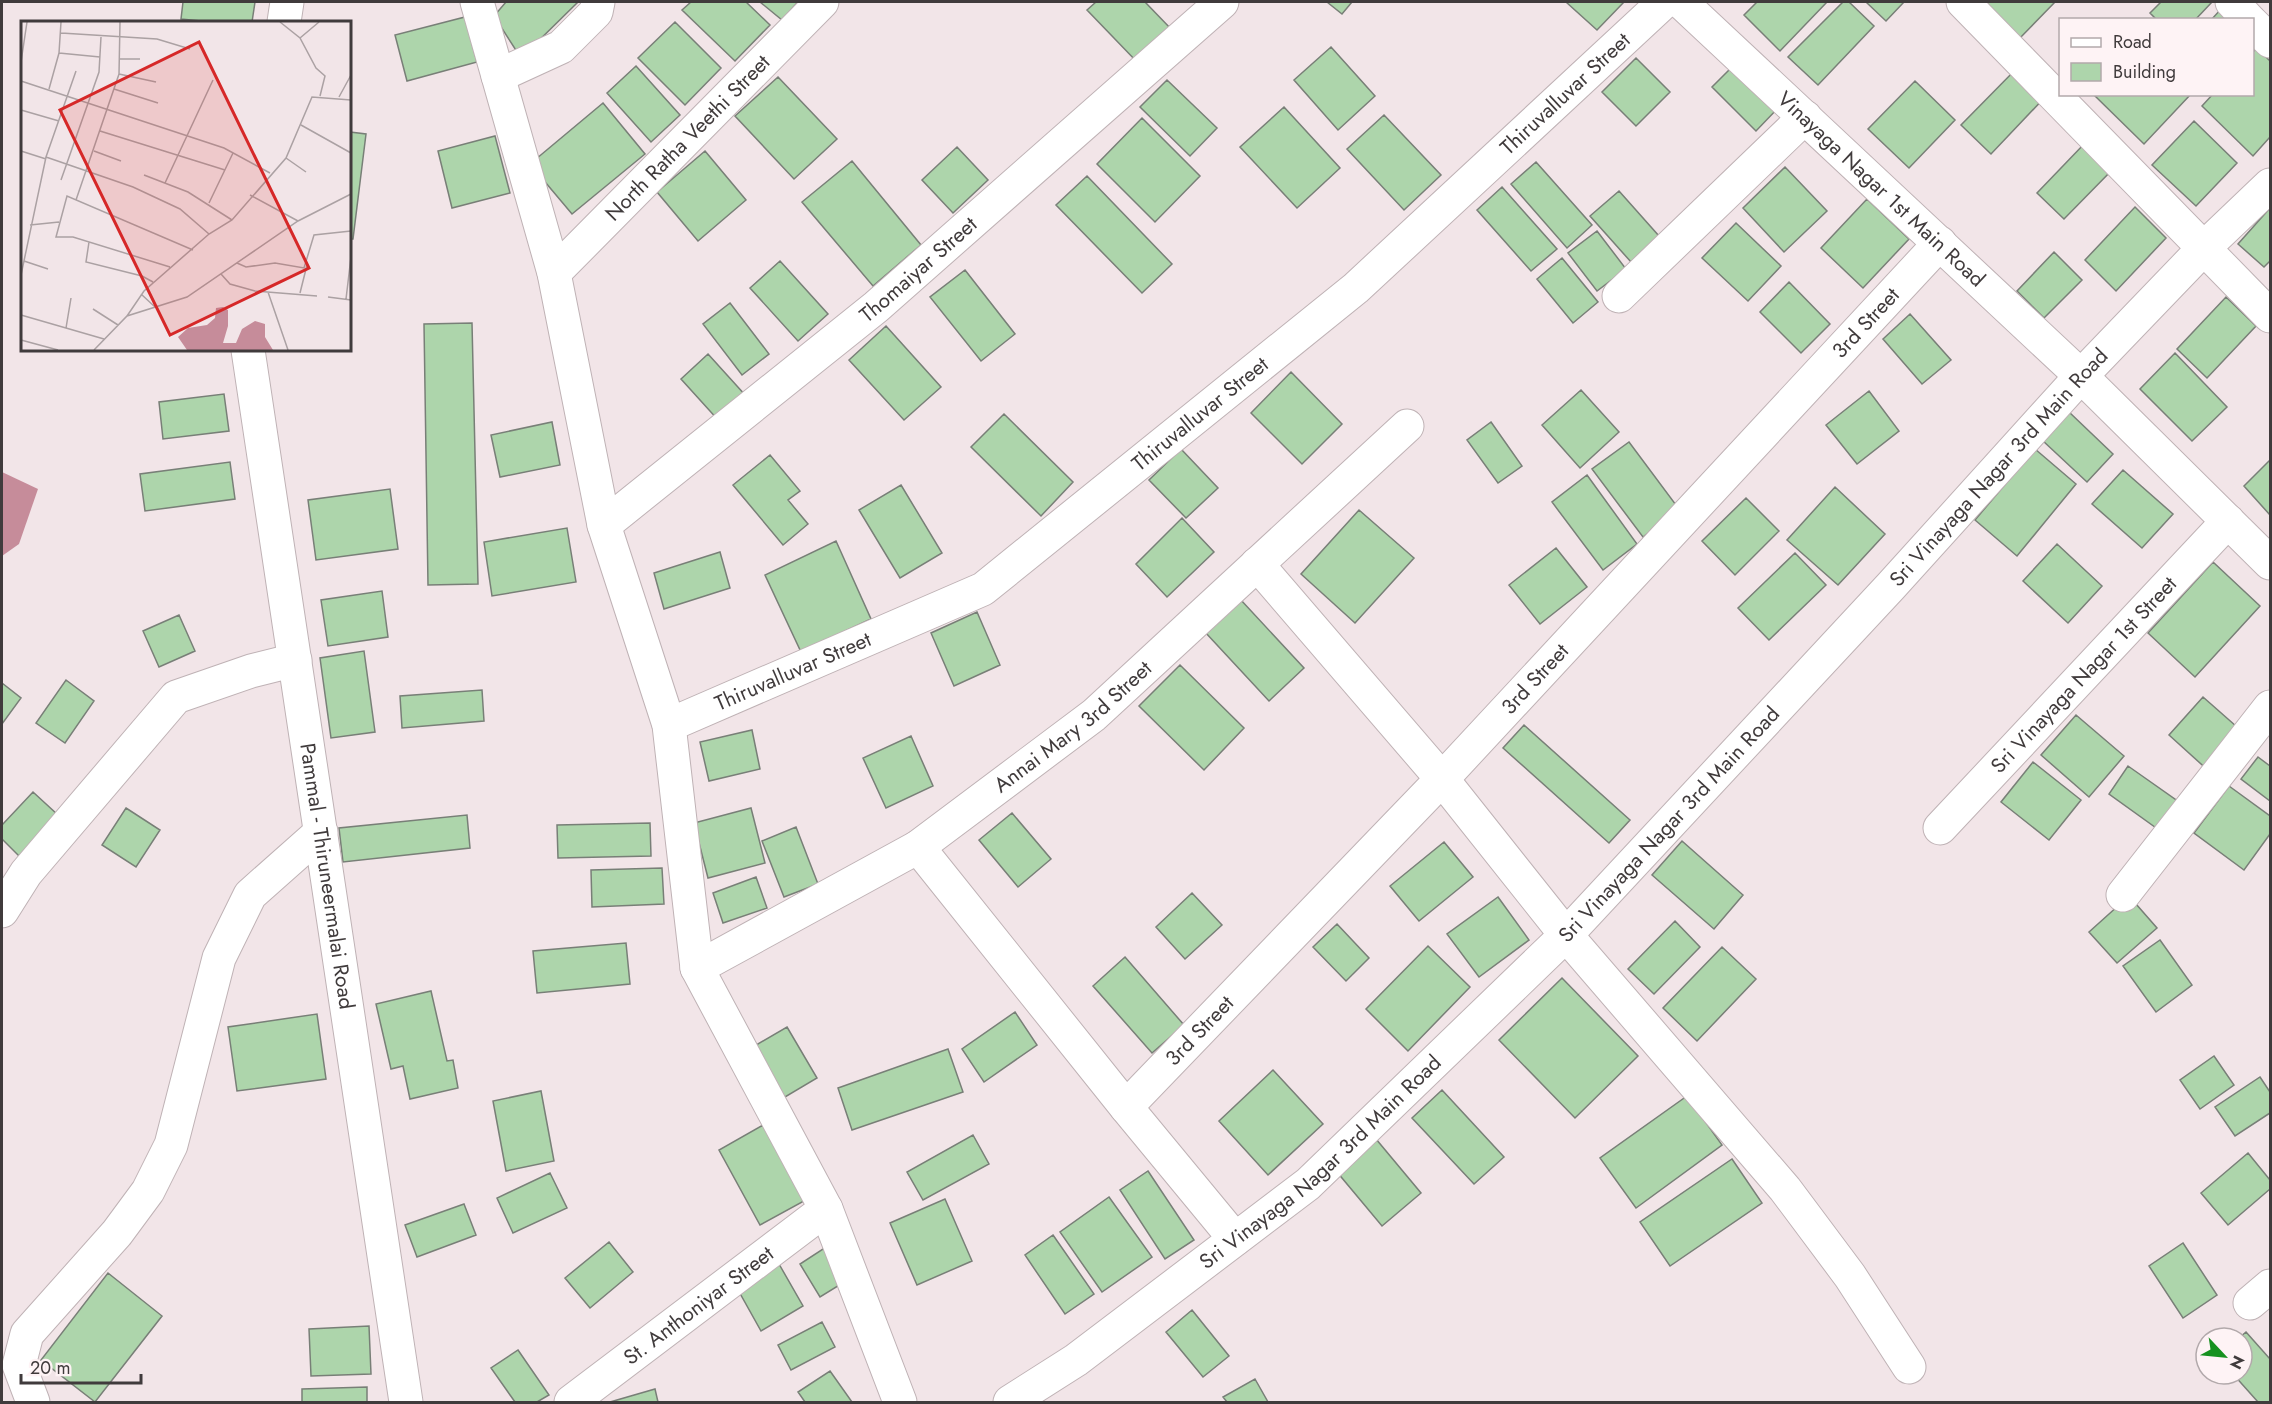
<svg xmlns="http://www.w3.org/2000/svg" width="2272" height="1404" font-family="Jost,sans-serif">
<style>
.water{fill:#c68c9a}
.building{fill:#add5ab;stroke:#787f77;stroke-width:1.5}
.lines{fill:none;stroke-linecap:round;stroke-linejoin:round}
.minor-casing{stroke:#bfb2b5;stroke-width:35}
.minor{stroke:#fff;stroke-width:33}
.labels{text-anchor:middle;stroke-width:4.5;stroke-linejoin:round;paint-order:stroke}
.street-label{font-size:21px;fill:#403b3c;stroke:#fef3f5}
.inset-road{fill:none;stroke:#aba1a3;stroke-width:1.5}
.view{fill:#d62828;fill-opacity:0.15;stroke:#d62828;stroke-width:3}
.inset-edge{fill:none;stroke:#403b3c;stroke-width:3}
</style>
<rect width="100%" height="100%" fill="#f2e5e8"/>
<!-- water -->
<path class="water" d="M2 472 38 489 19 544 2 556Z"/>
<!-- building -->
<path class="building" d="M183 2H255L252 22H211L181 19Z
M506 2H578L521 58 494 16Z
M691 2H746L770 25 735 61 682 10Z
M760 2H798L782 20Z
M1096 2H1145L1172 30 1138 63 1087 10Z
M1327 2H1352L1342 14Z
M1566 2H1624L1597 30Z
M1757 2H1827L1780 51 1744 15Z
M1843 2H1849L1874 26 1818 85 1788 57Z
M1866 2H1904L1886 21Z
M1987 2H2055L2020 38 1984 4Z
M2161 2H2212L2195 20H2157L2150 13Z
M2222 8 2235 20H2211Z
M465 17 477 62 407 81 395 35Z
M675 22 721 68 685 105 638 58Z
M1331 47 1375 96 1338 130 1294 80Z
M2257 48 2270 61V137L2253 156 2202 106 2213 94H2252V53Z
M1636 58 1670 92 1636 126 1602 92Z
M1737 62 1780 106 1756 131 1712 87Z
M636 66 680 115 651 142 607 93Z
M2018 67 2047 95 1991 154 1961 125Z
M778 77 837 139 794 179 735 116Z
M1167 80 1217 128 1190 156 1140 107Z
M1915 81 1955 120 1909 168 1868 129Z
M2093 94H2191L2144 144Z
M603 103 645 154 572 214 530 164Z
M1284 107 1340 168 1297 208 1240 147Z
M1384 115 1441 175 1404 210 1347 149Z
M1142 118 1200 176 1155 222 1097 164Z
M2194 121 2237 163 2196 206 2152 165Z
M350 132 366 134 353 239H350Z
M495 136 510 193 452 208 438 151Z
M2085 143 2113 169 2064 219 2037 193Z
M957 147 988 180 953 213 922 180Z
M705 151 746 200 698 241 657 192Z
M852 161 921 245 873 286 802 202Z
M1536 162 1592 225 1567 248 1511 184Z
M1785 167 1827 211 1784 252 1743 208Z
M1087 176 1172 264 1142 293 1056 205Z
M1502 187 1557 249 1531 271 1477 210Z
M1619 191 1659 236 1631 262 1590 216Z
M1867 199 1909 239 1863 288 1821 248Z
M2135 207 2166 238 2116 291 2085 260Z
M2270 208V261L2264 267 2238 244Z
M1736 223 1781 266 1748 301 1702 258Z
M1597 231 1626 269 1597 291 1568 253Z
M2054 252 2082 280 2044 318 2017 291Z
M1562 258 1598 302 1573 323 1537 279Z
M780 261 828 314 798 341 750 288Z
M965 270 1015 334 981 361 930 297Z
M1789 282 1830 324 1801 353 1760 312Z
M2226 297 2256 326 2207 378 2177 349Z
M730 303 769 354 742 375 703 324Z
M1910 314 1951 360 1922 384 1883 339Z
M472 323 478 584 428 585 424 324Z
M886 326 941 387 904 420 849 360Z
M2175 353 2227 407 2192 441 2140 389Z
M708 354 746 396 719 421 681 379Z
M1291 372 1342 424 1302 464 1251 413Z
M1581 390 1619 432 1580 468 1542 425Z
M1869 391 1899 431 1857 464 1826 425Z
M224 394 229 431 163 439 159 402Z
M2069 412 2113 454 2087 482 2042 440Z
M1004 414 1073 482 1041 516 971 447Z
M552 422 560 465 500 477 491 435Z
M1491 422 1522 466 1498 483 1467 440Z
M1629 442 1679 509 1643 537 1592 469Z
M1181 449 1218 488 1186 518 1149 480Z
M2035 449 2076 484 2017 556 1975 520Z
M770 455 800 491 788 500 808 524 783 545 733 485Z
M2270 460V515L2244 486Z
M230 462 235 499 145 511 140 474Z
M2123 470 2173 514 2142 548 2092 504Z
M1587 475 1637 544 1603 570 1552 502Z
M901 485 942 553 900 578 859 510Z
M1835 487 1885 534 1838 585 1787 540Z
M390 489 398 549 316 560 308 500Z
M1746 498 1779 531 1735 575 1702 541Z
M1359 510 1414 558 1355 623 1301 574Z
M1182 518 1214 552 1167 597 1136 564Z
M567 528 576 582 492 596 484 542Z
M836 541 871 619 801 652 765 575Z
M2057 544 2102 586 2068 623 2023 581Z
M1556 548 1587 587 1540 624 1509 585Z
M720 552 730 588 664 609 654 573Z
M1795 553 1826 585 1769 640 1738 608Z
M2213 562 2260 606 2195 677 2148 633Z
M382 591 388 637 328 646 321 600Z
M1240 599 1304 668 1269 701 1205 632Z
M977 612 1000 665 954 686 931 633Z
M179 615 195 651 159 667 143 631Z
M364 651 375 732 331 738 320 658Z
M1180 665 1244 728 1204 770 1139 706Z
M66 680 94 701 65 743 36 723Z
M2 683 21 698 2 724Z
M482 690 484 721 402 728 400 696Z
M2203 697 2245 734 2211 773 2169 735Z
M2076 715 2124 756 2089 797 2041 755Z
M1524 725 1630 820 1609 843 1503 748Z
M752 730 760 769 709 781 700 742Z
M911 736 933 786 886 808 863 758Z
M2258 757 2270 766V801L2241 779Z
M2033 762 2081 800 2049 840 2001 802Z
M2128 766 2179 802 2159 830 2109 794Z
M2229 786 2270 816V834L2244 870 2194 833Z
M33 792 58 815 19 856 2 839V825Z
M126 808 160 830 136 867 102 845Z
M751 808 765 863 708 878 694 823Z
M1012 813 1051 859 1018 887 979 840Z
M467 815 470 848 343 862 339 828Z
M650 823 651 856 558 858 557 825Z
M796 827 818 884 784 897 762 841Z
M1682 841 1743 895 1714 929 1652 875Z
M1444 842 1473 877 1419 921 1390 886Z
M662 868 664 904 592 907 591 870Z
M756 877 767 908 723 923 713 893Z
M1192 893 1222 925 1185 959 1156 927Z
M2129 896 2157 928 2117 963 2089 932Z
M1498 897 1529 940 1479 977 1447 934Z
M1675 921 1700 947 1654 994 1628 969Z
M1337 924 1369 958 1346 981 1313 947Z
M2160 940 2192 985 2156 1012 2123 966Z
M626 943 630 984 537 993 533 951Z
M1428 946 1470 987 1408 1051 1366 1009Z
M1722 947 1756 979 1697 1041 1663 1008Z
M1125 957 1184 1025 1152 1053 1093 986Z
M1562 978 1638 1056 1575 1118 1499 1040Z
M431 991 447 1061 453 1060 458 1088 410 1099 403 1066 391 1069 376 1004Z
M1015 1012 1037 1045 984 1082 962 1049Z
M317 1014 326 1079 237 1091 228 1027Z
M787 1027 817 1078 780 1100 751 1048Z
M948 1049 963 1092 852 1130 838 1088Z
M2214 1056 2234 1085 2200 1109 2180 1080Z
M1273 1070 1323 1124 1268 1175 1219 1121Z
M2260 1077 2270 1092V1113L2235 1136 2215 1107Z
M1442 1090 1504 1157 1474 1184 1412 1118Z
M541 1091 554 1161 506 1171 493 1101Z
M1687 1096 1722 1145 1636 1208 1600 1158Z
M763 1125 804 1201 760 1225 719 1150Z
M973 1135 989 1164 923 1200 907 1172Z
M1376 1139 1421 1193 1382 1226 1337 1172Z
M2248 1153 2270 1180V1189L2228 1225 2201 1193Z
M1732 1159 1762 1203 1670 1266 1640 1222Z
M1148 1171 1194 1240 1165 1259 1120 1190Z
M550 1173 567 1208 513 1233 497 1198Z
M1109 1197 1152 1257 1102 1292 1060 1232Z
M945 1199 972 1261 917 1285 890 1223Z
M464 1204 476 1235 417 1257 405 1225Z
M1053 1235 1094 1294 1065 1314 1025 1255Z
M609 1242 633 1272 590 1308 565 1278Z
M2183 1243 2217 1295 2183 1318 2149 1266Z
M826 1247 846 1281 820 1297 800 1264Z
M779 1264 803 1306 761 1331 737 1288Z
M108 1273 162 1316 95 1402 41 1360Z
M1192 1310 1229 1356 1203 1377 1166 1332Z
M822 1322 835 1347 791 1370 778 1345Z
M369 1326 371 1374 311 1376 309 1329Z
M2246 1332 2270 1359V1402H2258L2233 1374H2242V1338H2239Z
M518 1350 549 1395 537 1402H515L491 1368Z
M830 1371 852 1402H805L798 1392Z
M1255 1379 1268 1402H1227L1223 1397Z
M367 1387V1402H302V1389Z
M655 1389 658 1402H610Z"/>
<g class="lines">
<!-- minor casing -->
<g class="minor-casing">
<g id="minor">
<path d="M477 2 554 273 604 525 669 725 697 968 826 1209 900 1402"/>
<path id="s1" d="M1681 2 2081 376 2270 563"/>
<path d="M1963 2 2270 316"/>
<path d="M2232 2 2249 20"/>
<path d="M284 22 287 2"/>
<path d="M2252 23 2270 41"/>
<path d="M498 76 561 47 596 12 598 2"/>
<path id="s2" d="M554 273 822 2"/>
<path d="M1619 296 1805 117"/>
<path id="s3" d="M248 350 406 1402"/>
<path id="s4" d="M604 525 876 307 1222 2"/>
<path d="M1257 564 1442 779 1566 935 1785 1189 1850 1276 1909 1367"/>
<path id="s5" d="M669 725 983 589 1356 288 1664 2"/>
<path id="s6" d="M1940 828 2228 521"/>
<path d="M918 847 1126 1107 1235 1239"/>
<path d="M2123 895 2270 707"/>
<path d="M2 911 26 873 176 697 251 671 295 660"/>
<path id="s7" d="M697 968 918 847 1094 715 1407 426"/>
<path id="s8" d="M1126 1107 1442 779 1940 243"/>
<path d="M2250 1303 2270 1286"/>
<path d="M33 1402 19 1365 27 1334 117 1233 148 1191 171 1145 219 958 250 895 321 832"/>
<path id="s9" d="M571 1402 826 1209"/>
<path id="s10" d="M1010 1402 1076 1360 1308 1184 1566 935 1891 586 2081 376 2205 247 2270 185"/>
</g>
</g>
<!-- minor -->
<use href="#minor" class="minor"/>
</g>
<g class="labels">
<!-- street labels -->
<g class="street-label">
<text dy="7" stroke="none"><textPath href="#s5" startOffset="1107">Thiruvalluvar Street</textPath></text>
<text dy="7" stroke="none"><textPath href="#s2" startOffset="190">North Ratha Veethi Street</textPath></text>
<text dy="7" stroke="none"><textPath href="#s1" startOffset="274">Vinayaga Nagar 1st Main Road</textPath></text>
<text dy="7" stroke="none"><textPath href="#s4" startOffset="405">Thomaiyar Street</textPath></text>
<text dy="7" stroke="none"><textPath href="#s8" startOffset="1078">3rd Street</textPath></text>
<text dy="7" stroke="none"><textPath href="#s5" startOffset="621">Thiruvalluvar Street</textPath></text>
<text dy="7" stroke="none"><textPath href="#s10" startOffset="1365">Sri Vinayaga Nagar 3rd Main Road</textPath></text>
<text dy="7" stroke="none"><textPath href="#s5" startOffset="135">Thiruvalluvar Street</textPath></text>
<text dy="7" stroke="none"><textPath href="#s6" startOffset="210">Sri Vinayaga Nagar 1st Street</textPath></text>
<text dy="7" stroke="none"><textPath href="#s8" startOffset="592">3rd Street</textPath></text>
<text dy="7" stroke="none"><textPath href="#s7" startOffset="448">Annai Mary 3rd Street</textPath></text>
<text dy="7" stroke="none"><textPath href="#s10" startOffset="879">Sri Vinayaga Nagar 3rd Main Road</textPath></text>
<text dy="7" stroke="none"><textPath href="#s3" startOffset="532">Pammal - Thiruneermalai Road</textPath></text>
<text dy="7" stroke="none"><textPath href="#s8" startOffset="106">3rd Street</textPath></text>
<text dy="7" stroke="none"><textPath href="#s10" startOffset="393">Sri Vinayaga Nagar 3rd Main Road</textPath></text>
<text dy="7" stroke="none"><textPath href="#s9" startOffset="160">St. Anthoniyar Street</textPath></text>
</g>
</g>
<!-- overview -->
<g transform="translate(21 21)">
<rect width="330" height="330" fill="#f2e5e8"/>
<path d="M202 286 207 289V305L202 322H215L221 308 234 300 244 303V316L252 329H166L157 316 167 307 186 304 194 297 195 287Z" fill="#c68c9a"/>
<path class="inset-road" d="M259 1 279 17 295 47 304 55 299 75M40 12 136 18 169 28M279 17 298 1M38 32 79 36M98 38H119M0 41 6 1M98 53 135 61M0 60 203 127 249 152M28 68 38 32 40 1M93 68 137 82M318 76 330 54M0 89 38 100M280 104 330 132M79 110 204 149M0 130 25 138M73 130 100 140M25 136 112 166 159 188 188 213M265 137 285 151M123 154 167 171 211 199M40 159 78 51 80 16M144 162 192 59M229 174 277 200M55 179 98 53 99 1M188 182 212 132M9 204 38 201M68 221 65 241 121 255 132 261M3 240 27 248M216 242 225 246 254 242 283 247 293 214 330 210M149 246 52 216H35L46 175 172 229M200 253 209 263 234 270 296 275M0 254 25 136 55 50M247 271 267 329M279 272 286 244M120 273 134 286M307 276 330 279M325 278 330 236M72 288 97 304M0 294 83 318M106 295 123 270 188 213 211 199 265 137 291 76 330 79M45 307 50 277M0 319 37 329M73 329 106 295 166 276 277 200 330 173"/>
<path class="view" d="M178 21 288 247 149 314 39 89Z"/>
<rect width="330" height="330" class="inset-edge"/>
</g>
<!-- border -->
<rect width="2272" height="1404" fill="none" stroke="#403b3c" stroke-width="6"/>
<!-- legend -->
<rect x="2059" y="18" width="195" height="78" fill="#fef3f5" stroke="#b2a9ab" stroke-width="1.5"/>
<rect x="2071" y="38" width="30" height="9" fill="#ffffff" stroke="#b2a9ab" stroke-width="1.5"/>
<text x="2113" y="48" font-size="18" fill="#403b3c">Road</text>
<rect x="2071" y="63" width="30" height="18" fill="#add5ab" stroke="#b2a9ab" stroke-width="1.5"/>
<text x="2113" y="78" font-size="18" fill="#403b3c">Building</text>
<!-- north arrow -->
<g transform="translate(2224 1356) rotate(116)"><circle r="28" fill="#fef3f5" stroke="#b2a9ab" stroke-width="1.5"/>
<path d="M0-4.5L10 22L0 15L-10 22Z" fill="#16911f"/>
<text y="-9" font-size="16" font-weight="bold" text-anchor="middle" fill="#403b3c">N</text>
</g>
<!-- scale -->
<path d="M21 1374v9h120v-9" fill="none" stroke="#403b3c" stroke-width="3"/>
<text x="30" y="1374" font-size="18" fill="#403b3c" stroke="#fef3f5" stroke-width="4.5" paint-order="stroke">20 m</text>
</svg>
